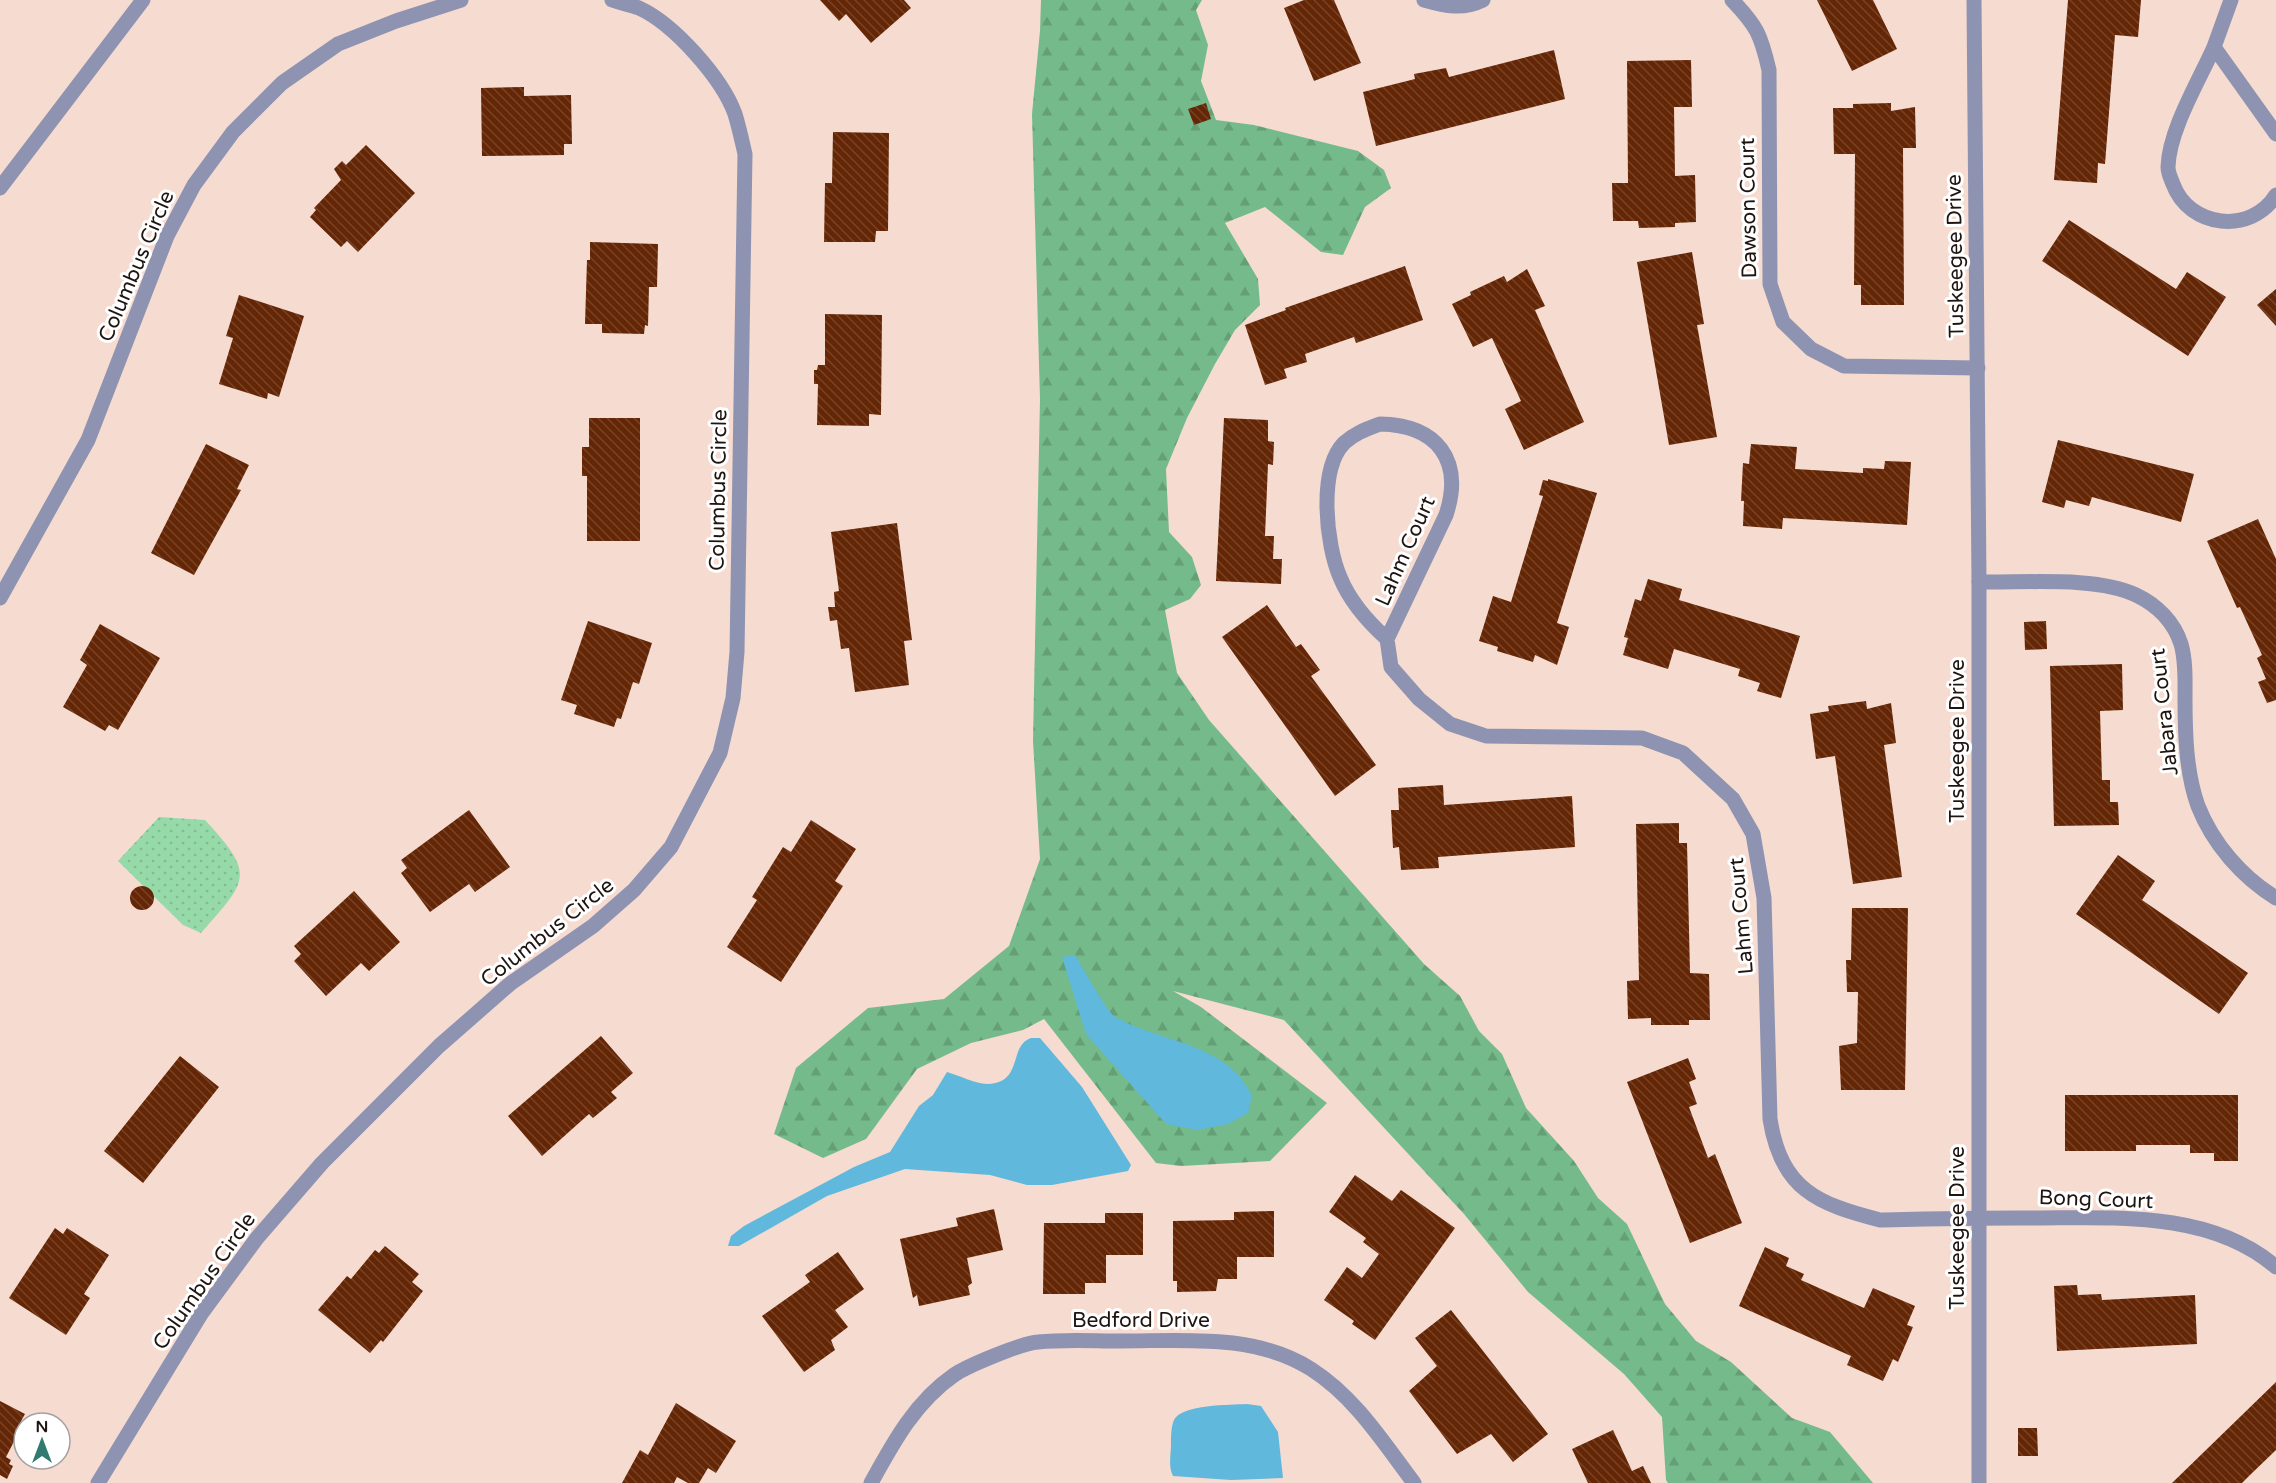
<svg xmlns="http://www.w3.org/2000/svg" width="2276" height="1483" font-family="'Varela Round',sans-serif">
<style>
.forest{fill:url(#forest-firs)}
.park{fill:url(#park-dots)}
.water{fill:#60b8dc}
.building{fill:url(#building-back-hatch)}
.lines{fill:none;stroke-linecap:round;stroke-linejoin:round}
.minor{stroke:#8e93b1;stroke-width:15}
.tertiary{stroke:#8e93b1;stroke-width:15}
.labels{text-anchor:middle;stroke-width:6;stroke-linejoin:round;paint-order:stroke}
.street-label{font-size:21px;fill:#1e1511;stroke:#fff}
</style>
<defs>
<pattern id="forest-firs" width="22" height="20" patternUnits="userSpaceOnUse" patternTransform="scale(1.5)"><rect width="22" height="20" fill="#75ba8a"/><path d="M5 1l3.5 6h-7zM16 11l3.5 6h-7z" fill="#659f76"/></pattern>
<pattern id="park-dots" width="8" height="8" patternUnits="userSpaceOnUse" patternTransform="scale(1.5)"><rect width="8" height="8" fill="#97daaa"/><path d="M2 2h.1M6 6h.1" fill="none" stroke="#82ba91" stroke-width="1.8" stroke-linecap="round"/></pattern>
<pattern id="building-back-hatch" width="6" height="6" patternUnits="userSpaceOnUse" patternTransform="scale(1.5)"><rect width="6" height="6" fill="#642605"/><path d="M-1 5l2 2M0 0l6 6M5-1l2 2" fill="none" stroke="#764329"/></pattern>
</defs>
<rect width="100%" height="100%" fill="#f6dbd0"/>
<!-- forest -->
<path class="forest" d="M1041 0H1202L1196 10 1208 45 1201 81 1216 120 1254 125 1358 151 1384 170 1391 188 1365 207 1343 255 1321 252 1265 207 1225 223 1258 279 1260 305 1235 330 1215 364 1187 418 1166 469 1169 532 1192 557 1201 585 1190 599 1165 610 1177 673 1209 720 1424 964 1460 996 1479 1031 1502 1054 1526 1108 1574 1161 1598 1198 1627 1224 1665 1304 1696 1341 1731 1362 1792 1418 1830 1432 1873 1483H1668L1666 1480 1662 1417 1624 1374 1528 1292 1464 1214 1284 1020 1173 991 1201 1007 1327 1103 1270 1161 1181 1166 1156 1163 1044 1019 1023 1030 971 1043 917 1069 866 1139 823 1158 774 1134 796 1068 868 1008 944 999 1009 946 1040 859 1033 741 1040 399 1032 114 1040 31Z"/>
<!-- park -->
<path class="park" d="M159 817 205 820C256 875 248 880 201 933L183 925 118 861Z"/>
<!-- water -->
<path class="water" d="M1075 955C1082 966 1107 1012 1115 1017 1162 1043 1225 1042 1252 1095L1248 1113 1228 1124 1197 1130 1166 1124 1086 1034 1062 957Z
M1031 1038H1040L1082 1087 1131 1165 1128 1171 1052 1185H1027L990 1175 905 1169 827 1196 739 1246H728L731 1236 744 1226 854 1167 890 1152 919 1106 933 1095 947 1072C958 1075 976 1084 987 1084 1024 1083 1008 1046 1031 1038Z
M1247 1404 1261 1406 1278 1432 1283 1478 1231 1480 1173 1476C1168 1466 1171 1455 1171 1444 1171 1436 1171 1427 1174 1420 1182 1404 1230 1405 1247 1404Z"/>
<!-- building -->
<path class="building" d="M820 0H904L911 8 871 43 846 14 839 21Z
M1304 0H1334L1361 63 1314 81 1284 8Z
M1817 0H1873L1897 49 1852 71Z
M2068 0H2141L2138 37 2115 35 2105 164 2098 163 2097 183 2054 180Z
M1554 50 1565 99 1376 146 1363 92 1415 79 1414 74 1446 68 1449 77Z
M1691 60 1692 107H1674L1675 176 1695 175 1696 222 1675 223V227L1639 228 1638 221H1613L1612 183H1628L1627 61Z
M524 87V96L571 95 572 144H564V155L482 156 481 88Z
M1206 103 1211 119 1194 125 1188 109Z
M1891 103V111L1915 107 1916 148H1903L1904 305H1861V285H1854L1855 154H1834L1833 108H1853V104Z
M833 132 889 133 888 231H876L875 242H824L825 183H832Z
M366 145 415 193 358 252 347 241 341 247 310 217 316 210 314 208 341 180 334 169 342 161 346 165Z
M2069 220 2176 289 2187 272 2226 297 2188 356 2042 261Z
M590 242 658 244 657 287H649L648 326 645 325 644 334 602 333V324H585L587 260H590Z
M1692 252 1704 324 1697 325 1717 437 1669 445 1637 262Z
M1405 266 1423 320 1356 343 1354 337 1305 354 1307 362 1284 369 1287 378 1265 385 1245 325 1286 310 1285 308Z
M1527 269 1545 306 1535 310 1584 422 1524 450 1505 409 1521 401 1492 338 1473 347 1452 304 1471 295 1470 292 1504 276 1507 282Z
M2276 289V326L2257 305Z
M239 295 304 316 279 397 268 393 267 399 219 384 233 338 226 336Z
M825 314 882 315 881 415 869 414V426L817 425 818 384H814V370H817L818 365H825Z
M589 418H640V541H587V476H582V447H589Z
M1224 418 1268 420V441L1274 442 1273 465 1268 464 1265 536H1274L1273 559H1282L1281 584 1216 581Z
M2058 440 2194 474 2181 522 2092 497 2089 506 2066 500 2064 508 2042 502Z
M206 444 249 465 237 489 241 490 194 575 151 553Z
M1751 444 1797 447 1795 469 1863 473V468L1884 469 1885 461 1911 462 1907 525 1783 518 1782 529 1743 526 1744 501H1741L1743 463 1749 464Z
M1548 479 1597 493 1557 623 1569 627 1557 665 1535 655 1533 662 1497 651 1498 647 1479 641 1493 596 1511 602 1543 496 1539 495 1543 480 1548 481Z
M2258 519 2276 559V700L2267 703 2258 682 2266 679 2257 658 2262 655 2240 607 2237 608 2207 541Z
M897 523 912 640 904 641 909 685 855 692 849 648 841 649 837 620 830 621 828 607H835L834 592 839 591 831 532Z
M1648 579 1682 589 1679 600 1800 636 1781 698 1757 691 1760 683 1738 676 1740 669 1674 649 1668 669 1623 655 1628 638 1624 637 1635 599 1641 601Z
M1267 605 1296 647 1301 644 1320 670 1311 676 1376 765 1335 796 1222 637Z
M588 621 652 643 639 684 633 682 621 719 617 718 614 727 574 714 577 705 561 700Z
M2046 621 2047 649 2025 650 2024 622Z
M100 624 160 658 118 730 109 725 105 731 63 707 87 665 80 660Z
M2122 664 2123 710 2100 711 2102 780H2110V802H2118L2119 825 2054 826 2050 666Z
M1866 701 1867 709 1891 703 1896 743 1884 745 1902 877 1853 884 1835 756 1816 759 1810 714 1829 711 1828 706Z
M1443 785 1444 805 1572 796 1575 847 1438 857 1439 868 1401 870 1399 847 1393 848 1391 810H1399L1398 788Z
M469 810 510 867 475 892 469 884 430 912 401 873 407 868 401 860Z
M811 820 856 849 835 881 843 886 781 982 727 947 757 900 752 897 783 847 791 852Z
M1679 823V843H1687L1690 973 1709 974 1710 1020H1689V1025H1651V1018L1628 1019 1627 981 1639 980 1636 824Z
M2118 855 2155 881 2142 900 2248 973 2219 1014 2076 914Z
M130 898a12 12 0 1 1 24 0a12 12 0 1 1-24 0Z
M354 891 400 942 369 971 361 963 326 996 294 961 301 954 294 946Z
M1852 908H1908L1905 1090H1841L1839 1046 1857 1043 1858 992H1847L1846 960H1851Z
M601 1036 633 1073 611 1092 617 1098 593 1118 589 1114 542 1156 508 1116Z
M180 1056 219 1087 143 1183 104 1151Z
M1688 1058 1696 1079 1689 1082 1697 1104 1689 1107 1708 1158 1715 1154 1742 1223 1690 1243 1627 1082Z
M2065 1095H2238V1161H2214V1153H2190V1145H2136V1151H2065Z
M1355 1175 1392 1201 1401 1190 1455 1228 1375 1340 1352 1324 1354 1321 1324 1300 1347 1267 1362 1278 1379 1254 1363 1242 1366 1238 1329 1212Z
M994 1209 1003 1250 967 1258 972 1283 968 1286 970 1295 919 1306 917 1295 913 1298 900 1239 958 1226 956 1218Z
M1274 1211V1257H1237V1279H1218L1216 1291 1177 1292V1281H1173V1221L1234 1220V1212Z
M1105 1213H1143V1255H1106V1283H1085V1294H1043L1044 1223H1105Z
M55 1228 63 1234 67 1228 109 1255 84 1294 90 1298 66 1335 9 1298Z
M385 1246 419 1274 412 1282 423 1291 383 1342 381 1340 370 1353 318 1310 347 1276 351 1279 375 1250 379 1253Z
M1765 1247 1789 1258 1786 1266 1804 1274 1801 1280 1864 1308 1873 1288 1915 1306 1907 1325 1913 1327 1898 1362 1893 1359 1883 1381 1847 1365 1851 1356 1739 1306Z
M838 1252 864 1289 835 1310 848 1327 831 1340 835 1350 804 1372 762 1316 810 1282 805 1275Z
M2077 1285 2078 1295 2101 1294 2102 1300 2195 1295 2197 1344 2057 1351 2054 1286Z
M1451 1310 1548 1434 1513 1462 1491 1434 1457 1454 1409 1391 1437 1366 1415 1338Z
M2276 1382V1450L2250 1475 2242 1483H2172Z
M0 1401 25 1414 20 1423 23 1424 6 1457 11 1460 9 1464 13 1466 7 1479 0 1475Z
M676 1403 736 1441 716 1473 708 1468 699 1483H688L677 1477 674 1483H622L640 1450 648 1455Z
M2018 1428H2037L2038 1456H2018Z
M1613 1430 1632 1471 1643 1466 1651 1483H1588L1572 1449Z"/>
<g class="lines">
<!-- minor -->
<path class="minor" d="M1424 0C1445 6 1463 10 1483 0
M1732 0C1757 26 1761 35 1769 70L1770 284 1783 322 1811 349 1844 366 1978 368
M2214 47 2231 0
M2276 134 2214 47C2199 81 2169 130 2168 167 2168 173 2171 179 2173 184 2189 228 2251 235 2276 195
M1380 424C1437 425 1464 460 1446 515L1387 639C1367 621 1350 602 1340 577 1326 545 1318 470 1344 443 1355 433 1367 429 1380 424Z
M1979 582C2023 583 2098 576 2136 595 2157 605 2174 622 2181 644 2186 661 2185 681 2185 698 2185 733 2186 773 2198 806 2213 844 2242 877 2276 898
M0 598 88 440 167 236 194 185 233 132 282 83 338 44 396 21 461 0
M1387 639 1391 667 1419 699 1450 724 1486 736 1642 738 1683 753 1733 799 1753 834 1764 898 1770 1119C1781 1189 1817 1204 1880 1220 1926 1219 1971 1218 2017 1218 2103 1219 2206 1207 2276 1267
M98 1483 201 1314 257 1238 322 1163 439 1046 511 983 593 926 634 890 671 847 720 753 733 698 737 652 745 154C742 141 739 127 735 114 722 78 674 24 639 8 631 5 621 3 612 0
M871 1483C893 1443 915 1402 954 1375 967 1366 1022 1343 1038 1342 1065 1339 1093 1341 1120 1341 1184 1341 1254 1333 1311 1369 1355 1397 1383 1442 1414 1483"/>
<!-- tertiary -->
<path class="tertiary" d="M1974 0 1979 582V1483
M0 188 143 0"/>
</g>
<g class="labels">
<!-- street labels -->
<g class="street-label">
<text transform="translate(1748 208) rotate(-91)" y="7">Dawson Court</text>
<text transform="translate(1955 256) rotate(-91)" y="7">Tuskeegee Drive</text>
<text transform="translate(136 266) rotate(-67)" y="7">Columbus Circle</text>
<text transform="translate(718 490) rotate(-89)" y="7">Columbus Circle</text>
<text transform="translate(1405 551) rotate(-66)" y="7">Lahm Court</text>
<text transform="translate(2164 712) rotate(-96)" y="7">Jabara Court</text>
<text transform="translate(1957 741) rotate(-90)" y="7">Tuskeegee Drive</text>
<text transform="translate(1741 916) rotate(-95)" y="7">Lahm Court</text>
<text transform="translate(547 932) rotate(-38)" y="7">Columbus Circle</text>
<text transform="translate(2096 1199) rotate(2)" y="7">Bong Court</text>
<text transform="translate(1957 1228) rotate(-90)" y="7">Tuskeegee Drive</text>
<text transform="translate(204 1281) rotate(-55)" y="7">Columbus Circle</text>
<text x="1141" y="1327">Bedford Drive</text>
</g>
</g>
<!-- north arrow -->
<g transform="translate(42 1441)"><circle r="28" fill="#ffffff" stroke="#a5a1a0" stroke-width="1.5"/>
<path d="M0-4.5L10 22L0 15L-10 22Z" fill="#327972"/>
<text y="-9" font-size="16" font-weight="bold" text-anchor="middle" fill="#1e1511">N</text>
</g>
</svg>
